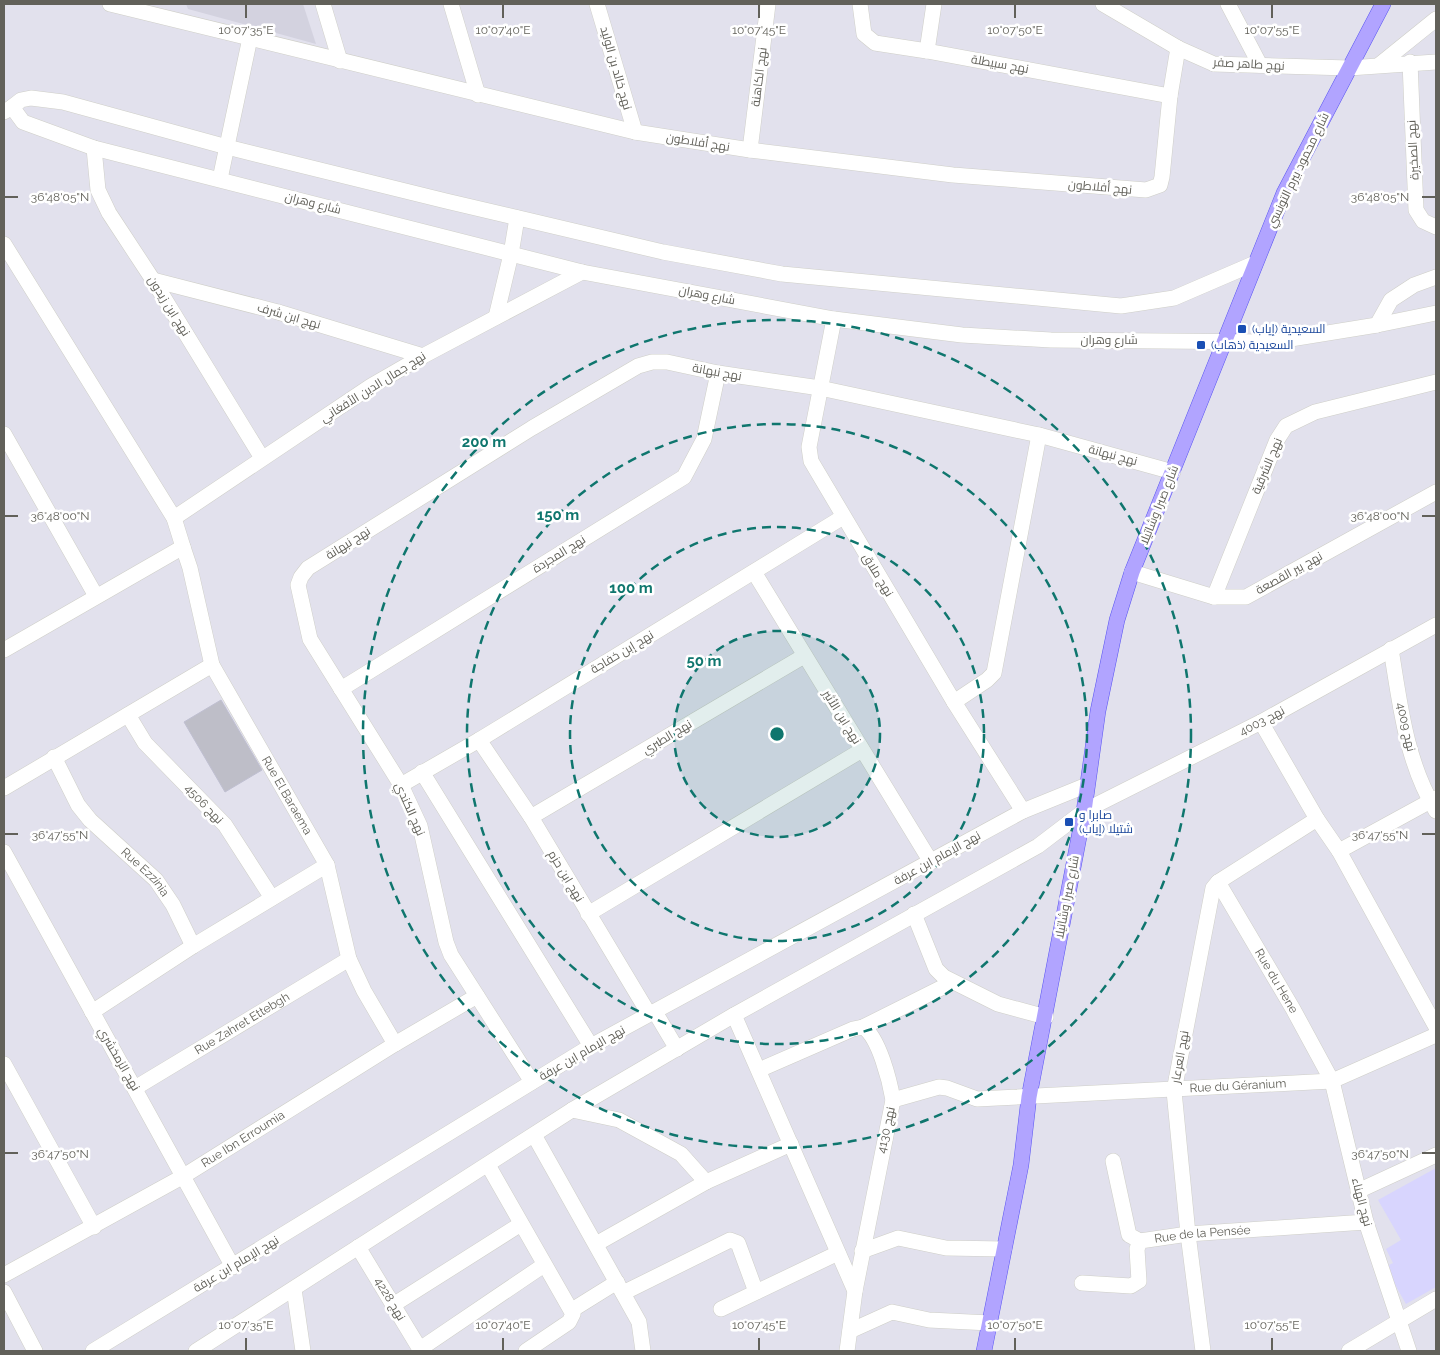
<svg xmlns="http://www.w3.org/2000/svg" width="1440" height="1355" font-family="Raleway,Cairo,sans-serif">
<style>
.commercial{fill:#d8d5fe}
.education{fill:#d3d2df}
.building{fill:#bebec8;stroke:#bfbfd1}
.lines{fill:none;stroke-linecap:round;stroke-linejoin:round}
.minor-casing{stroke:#cfcfc8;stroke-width:16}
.major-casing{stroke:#5955f2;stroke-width:16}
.minor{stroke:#fff;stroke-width:15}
.major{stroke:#b1a4ff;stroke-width:15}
.ticks{fill:none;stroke:#62615a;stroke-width:2}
.ring{fill:none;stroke:#0f766e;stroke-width:2.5;stroke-dasharray:9 6}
.transit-dot{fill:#1a4fb4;stroke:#fff;stroke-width:2}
.labels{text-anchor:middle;stroke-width:5;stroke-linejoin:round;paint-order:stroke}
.street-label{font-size:12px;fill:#62615a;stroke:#fff}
.transit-label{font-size:12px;fill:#164399;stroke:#fff;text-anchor:start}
.ticks-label{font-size:12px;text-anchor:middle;fill:#62615a;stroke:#fff;stroke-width:5;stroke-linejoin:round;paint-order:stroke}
.centre{fill:#0f766e;stroke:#fff;stroke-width:2.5}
.ring-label{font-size:15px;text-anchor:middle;font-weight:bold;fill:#0f766e;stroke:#fff;stroke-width:5;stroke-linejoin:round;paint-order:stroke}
</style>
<rect width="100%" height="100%" fill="#e2e1ed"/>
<!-- commercial -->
<path class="commercial" d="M1436 1168V1287L1406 1304 1385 1267 1393 1263 1386 1249 1401 1240 1378 1200Z"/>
<!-- education -->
<path class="education" d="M186 4H303L316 44 188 9Z"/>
<!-- building -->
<path class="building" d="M221 700 262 770 225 792 184 722Z"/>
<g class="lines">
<!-- minor casing -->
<g class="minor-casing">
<g id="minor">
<path d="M110 4 635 132 750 150 953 175 1146 190 1160 185 1162 177 1170 96 1178 48"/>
<path d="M323 4 340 61"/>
<path d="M451 4 478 95"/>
<path d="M597 4 635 132"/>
<path d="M860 4 864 34 875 43 927 51 1170 96"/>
<path d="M1103 4 1178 48 1214 64 1349 68 1436 62"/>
<path d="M1228 4 1260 65"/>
<path d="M927 51 934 4"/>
<path d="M1410 62 1416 210 1423 221 1436 227"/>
<path d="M1379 65 1436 19"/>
<path d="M12 107 21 100 31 98 63 102 227 147 446 201 663 252 782 274 1121 306 1174 298 1253 264"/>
<path d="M4 112 12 107 23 122 94 148 582 272 834 319 962 335 1051 340 1272 342 1377 325 1436 313"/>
<path d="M94 148 98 190 109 213 153 280 262 458"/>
<path d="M750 150 768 4"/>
<path d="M220 179 250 38"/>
<path d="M4 244 174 518 183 547 4 650"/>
<path d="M153 280 278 312 423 356"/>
<path d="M496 317 511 254 517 218"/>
<path d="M834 319 809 447 811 461 954 702 1023 811"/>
<path d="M1377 325 1391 300 1414 285 1436 277"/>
<path d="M4 434 96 596"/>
<path d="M174 518 371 386 423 356 582 272"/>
<path id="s1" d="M183 547 190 568 212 665 327 865 349 959 364 991 395 1044"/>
<path d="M754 572 931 862"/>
<path d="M1132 572 1214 597H1246L1436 492"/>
<path d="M1214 597 1277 440 1286 426 1315 412 1436 382"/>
<path d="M1391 649C1400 704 1406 762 1436 811"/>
<path d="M341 689 684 477 704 439 718 373"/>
<path d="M954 702 987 680 994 673 1039 435"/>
<path d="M128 715 145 743 225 825 272 898"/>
<path d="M1261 722 1317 819 1339 851 1436 1027"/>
<path d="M479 740 531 817 649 1014"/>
<path id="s2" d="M54 757 78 805 90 820 156 880 173 905 193 946"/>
<path d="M422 772 591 1046"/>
<path d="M401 785 479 740 843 517"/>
<path d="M4 788 212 665"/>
<path d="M531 817 804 656"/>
<path d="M1339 851 1436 798"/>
<path d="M4 852 233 1267"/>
<path id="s3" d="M1218 882 1293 1009 1332 1081 1366 1222 1409 1351"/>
<path d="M588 914 862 750"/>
<path d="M914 914 936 969 944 977 998 1004 1046 1017"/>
<path d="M92 1012 193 946 327 865"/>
<path d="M655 1012 677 1049"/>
<path d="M734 1015 855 1291"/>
<path d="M863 1027 953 982"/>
<path d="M4 1064 94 1227"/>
<path d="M759 1070 853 1029 863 1027C879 1037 890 1082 893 1100L855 1291 847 1351"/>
<path d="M532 1082 451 955 446 942 420 826 401 785 310 639 298 585 301 577 308 568 532 428 638 366 652 362H667L718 373 820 388 1039 435 1173 472"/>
<path id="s4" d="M135 1088 349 959"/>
<path id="s5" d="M893 1100 939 1087 947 1088 977 1099 1332 1081 1436 1035"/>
<path d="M572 1110 619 1120 681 1154 706 1182 791 1144"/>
<path d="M534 1135 639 1322 643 1351"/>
<path d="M1113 1161 1129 1235 1140 1241"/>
<path d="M488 1165 573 1314 569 1322 526 1351"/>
<path d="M1358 1191 1436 1155"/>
<path d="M596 1244 706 1182"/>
<path d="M358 1247 421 1351"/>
<path d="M862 1251 898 1238 946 1248 1004 1249"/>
<path id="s6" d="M4 1275 182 1177 395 1044 477 996"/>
<path id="s7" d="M1082 1283 1131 1286 1139 1281 1137 1249 1140 1241 1188 1234 1366 1222"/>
<path d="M294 1289 303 1351"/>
<path d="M4 1292 35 1351"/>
<path d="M623 1293 730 1240 738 1243 756 1292"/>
<path d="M393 1305 521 1224"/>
<path d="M721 1309 838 1253"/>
<path d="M572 1310 617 1282"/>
<path d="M850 1331 892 1312 929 1320 990 1323"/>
<path d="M420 1349 544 1265"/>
<path d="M93 1351 591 1046 1023 811 1087 785"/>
<path d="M196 1351 572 1110 734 1015 1038 846 1084 811 1261 722 1436 625"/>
<path d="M1203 1351 1188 1234 1174 1091 1213 888 1218 882 1317 819"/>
<path d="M1349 1351 1436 1299"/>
</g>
</g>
<!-- major casing -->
<g class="major-casing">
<path id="major" d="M984 1351 1021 1165 1029 1097 1084 811 1098 711 1117 620 1132 572 1284 193 1383 4"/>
</g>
<!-- minor -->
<use href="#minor" class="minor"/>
<!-- major -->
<use href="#major" class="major"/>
</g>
<!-- ticks -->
<path class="ticks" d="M246 5V18M503 5V18M759 5V18M1015 5V18M1272 5V18M5 197H18M1422 197H1435M5 516H18M1422 516H1435M5 834H18M1422 834H1435M5 1153H18M1422 1153H1435M246 1338V1350M503 1338V1350M759 1338V1350M1015 1338V1350M1272 1338V1350"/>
<!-- distance rings -->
<circle cx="777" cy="734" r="103" fill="#0f766e" fill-opacity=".12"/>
<g class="ring">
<circle cx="777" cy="734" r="103"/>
<circle cx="777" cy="734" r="207"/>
<circle cx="777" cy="734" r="310"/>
<circle cx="777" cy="734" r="414"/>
</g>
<!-- markers -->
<g class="transit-dot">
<rect x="1237" y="324" width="10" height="10" rx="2.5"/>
<rect x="1196" y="340" width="10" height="10" rx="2.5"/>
<rect x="1064" y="817" width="10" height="10" rx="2.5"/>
</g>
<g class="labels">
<!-- street labels -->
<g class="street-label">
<text transform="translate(1000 64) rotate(10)" y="4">نهج سبيطلة</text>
<text transform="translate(1249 64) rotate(3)" y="4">نهج طاهر صفر</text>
<text transform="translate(616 68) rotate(74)" y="4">نهج خالد بن الوليد</text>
<text transform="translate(759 77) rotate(-83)" y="4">نهج الكاهنة</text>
<text transform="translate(698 142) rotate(9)" y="4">نهج أفلاطون</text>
<text transform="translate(1413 150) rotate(-93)" y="4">نهج الصخيرة</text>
<text transform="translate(1298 170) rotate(-64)" y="4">شارع محمود بيرم التونسي</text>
<text transform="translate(1100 187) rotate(5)" y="4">نهج أفلاطون</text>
<text transform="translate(313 203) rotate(14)" y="4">شارع وهران</text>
<text transform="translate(707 295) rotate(11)" y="4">شارع وهران</text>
<text transform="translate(169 306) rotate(58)" y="4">نهج ابن زيدون</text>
<text transform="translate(289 316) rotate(16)" y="4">نهج ابن شرف</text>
<text x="1109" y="344">شارع وهران</text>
<text transform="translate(717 372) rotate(10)" y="4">نهج نبهانة</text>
<text transform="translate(373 387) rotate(-32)" y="4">نهج جمال الدين الأفغاني</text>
<text transform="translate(1113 455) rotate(15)" y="4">نهج نبهانة</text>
<text transform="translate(1267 466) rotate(-67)" y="4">نهج الشرقية</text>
<text transform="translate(1159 505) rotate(-68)" y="4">شارع صبرا وشاتيلا</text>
<text transform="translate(348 543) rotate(-32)" y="4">نهج نبهانة</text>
<text transform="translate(559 554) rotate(-32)" y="4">نهج المجردة</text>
<text transform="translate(1289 573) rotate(-29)" y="4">نهج بير القصعة</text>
<text transform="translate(878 575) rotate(59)" y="4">نهج ملاق</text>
<text transform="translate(622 652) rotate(-31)" y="4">نهج إبن خفاجة</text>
<text transform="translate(842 717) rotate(58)" y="4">نهج ابن الأثير</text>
<text transform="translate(1262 721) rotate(-28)" y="4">نهج 4003</text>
<text transform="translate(1406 727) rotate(77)" y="4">نهج 4009</text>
<text transform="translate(667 737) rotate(-31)" y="4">نهج الطبري</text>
<text dy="4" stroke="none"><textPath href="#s1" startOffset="272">Rue El Baraema</textPath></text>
<text transform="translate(204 804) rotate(46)" y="4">نهج 4506</text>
<text transform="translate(410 809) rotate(66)" y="4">نهج الكندي</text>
<text transform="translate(937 858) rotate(-29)" y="4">نهج الإمام ابن عرفة</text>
<text dy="4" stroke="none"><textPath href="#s2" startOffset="149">Rue Ezzinia</textPath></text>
<text transform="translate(566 876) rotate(59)" y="4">نهج ابن حزم</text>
<text transform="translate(1067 897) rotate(-79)" y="4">شارع صبرا وشاتيلا</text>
<text dy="4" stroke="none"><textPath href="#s3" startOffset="115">Rue du Hene</textPath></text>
<text dy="4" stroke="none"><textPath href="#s4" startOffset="125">Rue Zahret Ettebgh</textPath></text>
<text transform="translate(582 1053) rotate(-30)" y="4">نهج الإمام ابن عرفة</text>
<text transform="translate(1180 1057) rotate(-80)" y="4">نهج العرعار</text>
<text transform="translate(119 1059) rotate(60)" y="4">نهج الزمخشري</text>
<text dy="4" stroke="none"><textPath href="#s5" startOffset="349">Rue du Géranium</textPath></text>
<text transform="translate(886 1130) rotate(-78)" y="4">نهج 4130</text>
<text dy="4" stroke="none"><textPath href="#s6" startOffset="275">Rue Ibn Erroumia</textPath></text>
<text transform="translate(1362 1202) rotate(75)" y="4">نهج الهناء</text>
<text dy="4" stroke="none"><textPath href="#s7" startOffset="162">Rue de la Pensée</textPath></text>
<text transform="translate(236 1264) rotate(-31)" y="4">نهج الإمام ابن عرفة</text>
<text transform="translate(390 1299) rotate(59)" y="4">نهج 4228</text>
</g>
<!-- transit labels -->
<g class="transit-label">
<text x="1252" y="333">السعيدية (إياب)</text>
<text x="1211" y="349">السعيدية (ذهاب)</text>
<text x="1079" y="819">صابرا و<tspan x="1079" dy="14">شتيلا (إياب)</tspan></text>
</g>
</g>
<g class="ticks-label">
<text x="246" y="34">10°07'35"E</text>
<text x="503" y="34">10°07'40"E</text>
<text x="759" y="34">10°07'45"E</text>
<text x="1015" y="34">10°07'50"E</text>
<text x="1272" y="34">10°07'55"E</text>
<text x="60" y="201">36°48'05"N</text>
<text x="1380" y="201">36°48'05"N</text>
<text x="60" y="520">36°48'00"N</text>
<text x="1380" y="520">36°48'00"N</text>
<text x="60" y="839">36°47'55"N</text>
<text x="1380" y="839">36°47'55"N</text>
<text x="60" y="1158">36°47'50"N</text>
<text x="1380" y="1158">36°47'50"N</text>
<text x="246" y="1329">10°07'35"E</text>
<text x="503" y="1329">10°07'40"E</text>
<text x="759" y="1329">10°07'45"E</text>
<text x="1015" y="1329">10°07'50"E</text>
<text x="1272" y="1329">10°07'55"E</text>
</g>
<circle cx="777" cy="734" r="8" class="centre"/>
<g class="ring-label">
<text x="484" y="447">200 m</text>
<text x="558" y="520">150 m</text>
<text x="631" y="593">100 m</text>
<text x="704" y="666">50 m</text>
</g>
<!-- border -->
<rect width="1440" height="1355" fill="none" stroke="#62615a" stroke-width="10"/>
</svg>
